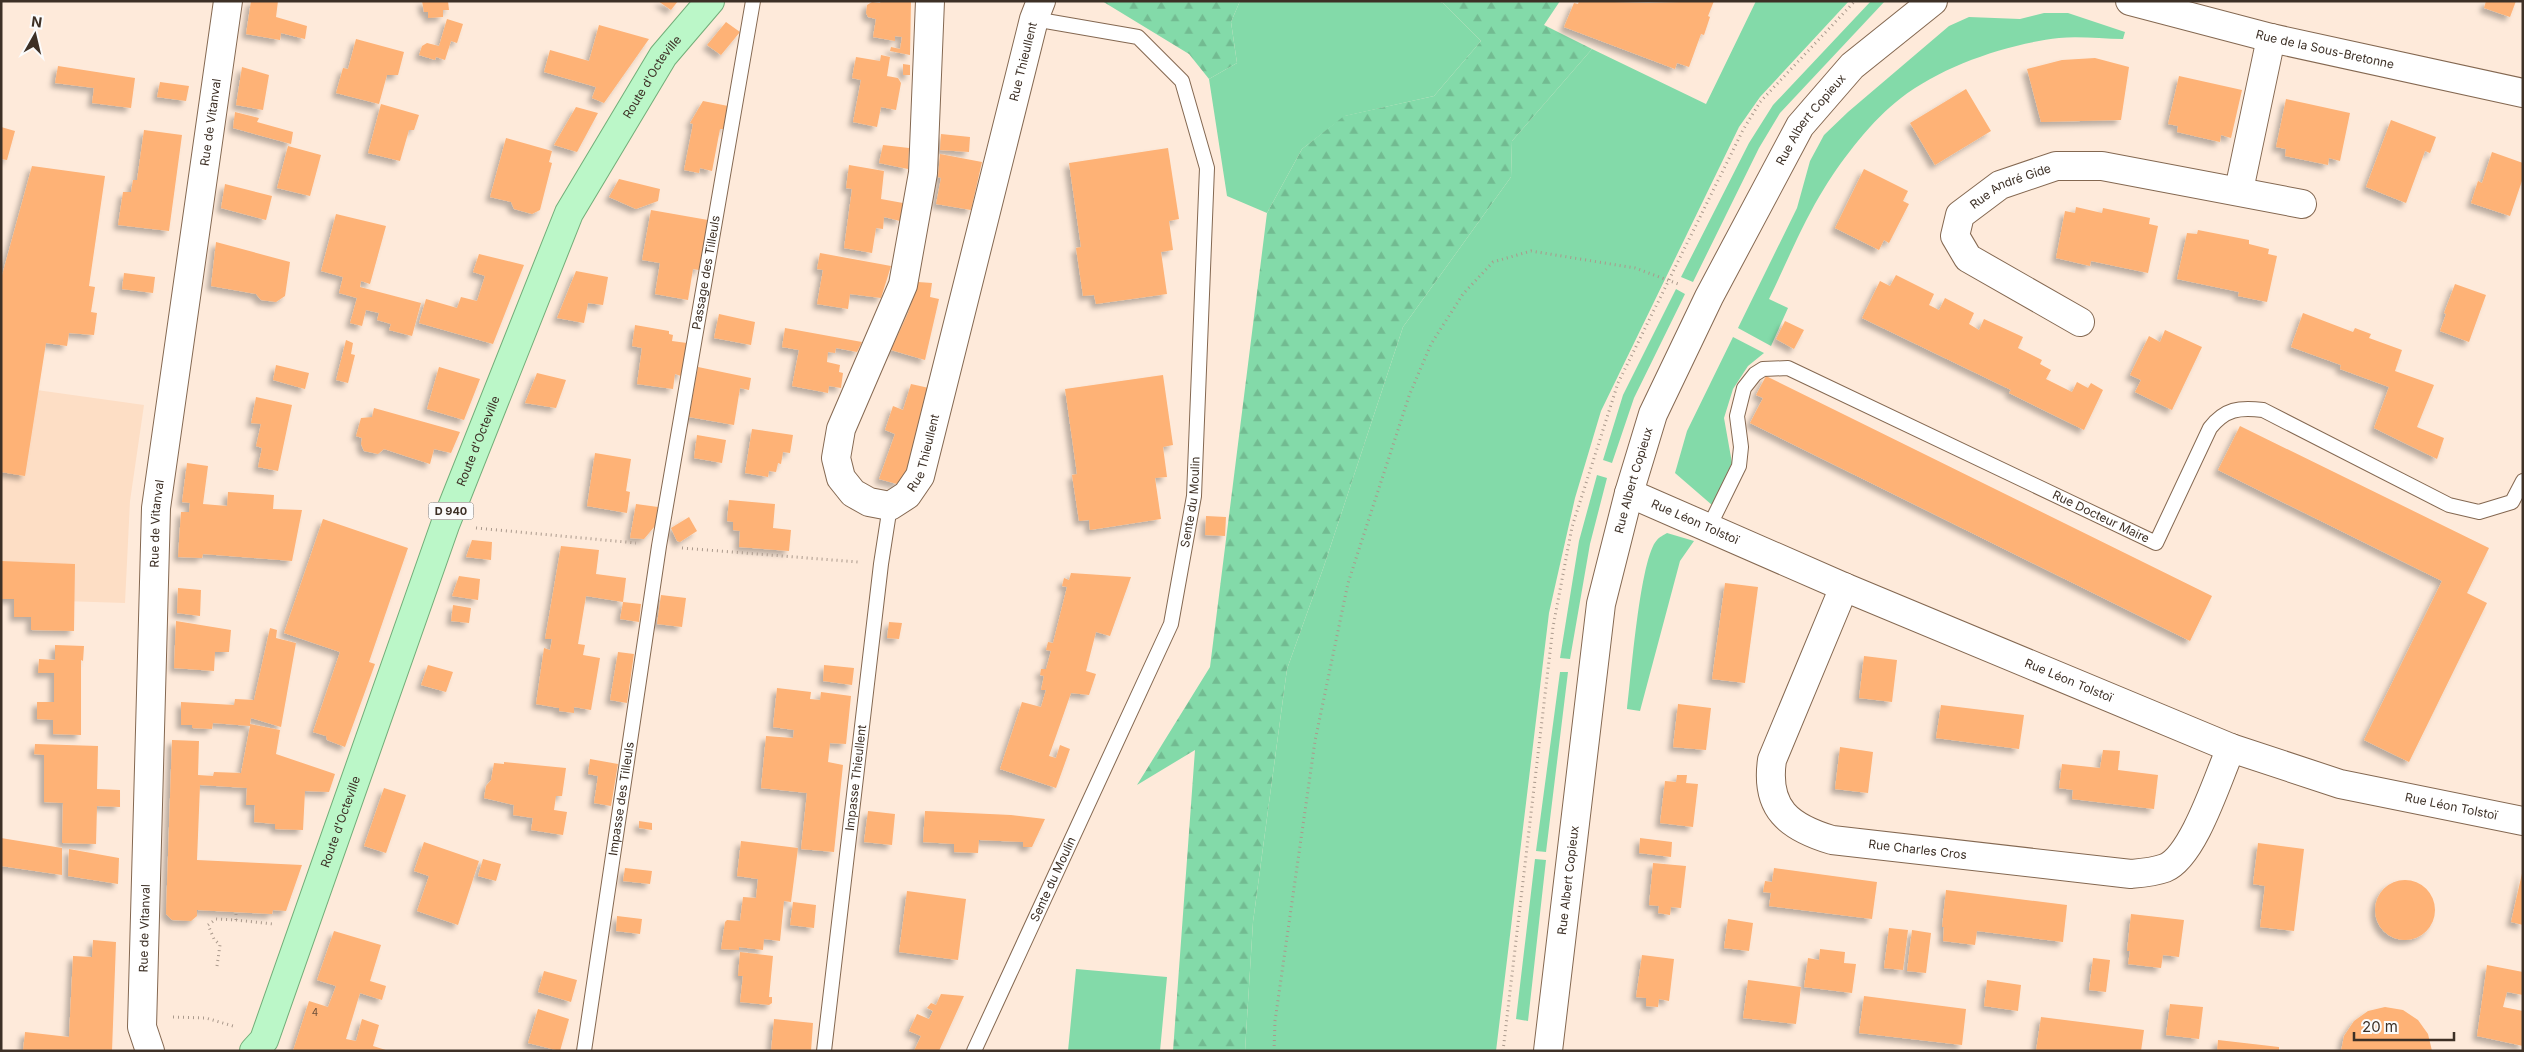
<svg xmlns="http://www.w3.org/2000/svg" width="2524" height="1052" font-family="Inter,sans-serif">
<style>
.built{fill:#fddec5}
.grass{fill:#83daa9}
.forest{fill:url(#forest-firs)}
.building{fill:#feb276;filter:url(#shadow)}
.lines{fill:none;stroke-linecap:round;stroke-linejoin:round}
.service-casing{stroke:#846851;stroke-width:16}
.minor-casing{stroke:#846851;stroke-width:30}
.tertiary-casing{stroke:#846851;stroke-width:30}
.primary-casing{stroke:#72ad78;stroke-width:30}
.path{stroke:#aa998c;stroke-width:3;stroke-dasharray:1 4;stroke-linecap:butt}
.service{stroke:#fff;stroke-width:14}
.minor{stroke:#fff;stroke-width:28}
.tertiary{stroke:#fff;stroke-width:28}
.primary{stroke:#bbf7c8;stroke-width:28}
.labels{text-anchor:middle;stroke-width:5;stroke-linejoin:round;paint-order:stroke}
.number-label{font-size:10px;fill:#6d503a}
.shield{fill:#fbfbfb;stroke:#766d66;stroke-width:1}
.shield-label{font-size:11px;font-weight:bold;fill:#3d3026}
.street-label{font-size:12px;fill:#3d3026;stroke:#fbfbfb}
</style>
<defs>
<pattern id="forest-firs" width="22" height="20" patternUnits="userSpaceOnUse" patternTransform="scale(1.25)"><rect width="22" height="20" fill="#83daa9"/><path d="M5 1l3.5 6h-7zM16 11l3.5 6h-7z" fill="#72bb91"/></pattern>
<filter id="shadow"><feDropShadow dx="-4.5" dy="4.5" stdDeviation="2.5" flood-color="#0004"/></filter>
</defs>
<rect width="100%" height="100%" fill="#feeada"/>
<!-- built -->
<path class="built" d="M1 385 144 405 130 501 125 603 1 599Z"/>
<!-- grass -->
<path class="grass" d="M1240 1H1438L1443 3 1481 41 1434 96 1345 116 1302 149 1267 213 1227 196 1209 79 1237 63 1231 22Z
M1756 1H1849L1760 97 1739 127 1601 411 1575 498 1549 613 1496 1051H1245L1253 922 1287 669 1324 566 1403 327 1511 177 1512 141 1592 49 1706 104Z
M1871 1H1885L1780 113 1759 148 1693 282 1681 277 1749 143 1773 105Z
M2044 13H2068L2125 32 2123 39C2102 39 2080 36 2059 38 2007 44 1942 66 1901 98 1873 119 1843 158 1825 187 1803 222 1787 262 1769 299L1788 308 1771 346 1738 328 1797 208 1810 161 1824 135 1848 112 1949 26 1969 17 2020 19Z
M1676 289 1685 294 1634 398 1612 463 1603 460 1623 395Z
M1733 337 1764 353 1748 366 1733 389 1724 418 1732 463 1712 505 1675 473 1687 431Z
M1597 475 1607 478 1590 544 1570 659 1560 658 1579 541Z
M1667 533 1694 541 1680 561 1640 711 1627 709C1631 679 1640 557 1657 540 1659 537 1664 535 1667 533Z
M1560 672H1568L1546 852 1536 851Z
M1535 859 1546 860 1528 1021 1516 1019Z
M1076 969 1167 977 1160 1051H1068Z"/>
<!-- forest -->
<path class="forest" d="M1102 1H1240L1231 22 1237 63 1209 79 1189 54Z
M1438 1H1560L1544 25 1592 49 1512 141 1511 177 1403 327 1324 566 1287 669 1253 922 1245 1051H1173L1195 750 1137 785 1210 667 1267 213 1302 149 1344 116 1434 96 1481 41 1443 3Z"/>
<!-- building -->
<path class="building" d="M251 1H278L276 17 307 26 305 39 281 33 280 40 246 34Z
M422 1H448L449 10H443V17L428 18V12H424Z
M658 1H678L671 10Z
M881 1H911L910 55 890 51 891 47 900 49 902 37 895 36V41L873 37 876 19 868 17 866 13 867 5 872 2 880 3Z
M1579 1 1648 3 1714 1 1708 16 1710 17 1704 35 1701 34 1689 67 1677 63 1675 69 1564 27 1574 3 1578 4Z
M2486 1H2516L2510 17 2484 8Z
M447 19 463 24 457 43 451 41 445 60 436 57 435 60 419 55 422 46 427 43 439 46Z
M726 22 740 32 721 55 707 45Z
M599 25 649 39 604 103 592 98 596 87 544 72 550 50 589 61Z
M356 39 404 52 398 75H387L379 104 336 93 343 68 348 69Z
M881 55 890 57 887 76 898 78 901 83 896 110 881 107 877 127 853 122 861 80 852 78 856 57 880 61Z
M2095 58 2129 67 2121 120 2041 122 2027 69 2062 60Z
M903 64 910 65V75H903Z
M58 66 135 78 131 108 92 103 94 88 55 83Z
M242 67 269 75 263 110 236 105Z
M2179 76 2242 90 2231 138 2221 135 2220 142 2177 132 2178 126 2168 124Z
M160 82 189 86 186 101 157 97Z
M1966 89 1991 131 1935 165 1910 123Z
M2286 99 2350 113 2340 161 2329 158 2328 165 2285 156 2286 149 2276 147Z
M703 101 728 106 724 129H720L712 171 700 168 699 173 684 170 693 124 690 123Z
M381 104 419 115 414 130H409L400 161 368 153Z
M576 107 598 113 577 152 554 145Z
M235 112 259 118 257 122 293 132 291 144 233 128Z
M2391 120 2436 137 2430 153 2425 151 2406 203 2366 187Z
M1 127 15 131 7 160 1 159Z
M144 130 182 135 169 231 118 225 123 192H131L133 180H137Z
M941 134 970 137 969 152 940 150Z
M506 138 552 151 549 162 552 163 540 210 532 214 514 209 511 202 490 197Z
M883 145 909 148 908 169 879 163Z
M288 146 321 155 310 196 277 188Z
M1168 148 1179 219 1169 221 1173 250 1161 252 1167 294 1096 304 1094 295 1083 296 1076 248 1081 247 1069 163Z
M2492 152 2523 163V178L2510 216 2471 203 2478 181 2482 183Z
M940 154 982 162 971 210 936 204 941 178 938 177Z
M849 165 884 171 881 199 903 203 900 221 884 217 883 229 876 228 872 253 844 248 852 189 846 188Z
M32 166 105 176 89 286 95 287 91 312 97 313 94 335 69 333 67 346 46 343 25 476 1 472V279Z
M1864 169 1908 191 1903 201 1909 204 1889 243 1884 240 1879 250 1835 228Z
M619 179 660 189 658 201 636 209 609 197Z
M225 184 272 196 266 220 221 208Z
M2076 207 2102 213 2103 208 2150 218 2149 224 2158 226 2148 273 2091 261 2090 266 2056 258 2065 211 2075 213Z
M651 210 708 220 699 270 693 269 688 300 655 294 660 263 642 260Z
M336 214 386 226 370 284 361 281 360 287 421 303 412 336 389 330 391 324 377 320 379 313 366 310 362 326 350 323 357 298 339 293 343 277 321 271Z
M2198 230 2249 240V244L2269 249 2268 254 2277 256 2267 302 2238 296 2239 292 2177 279 2187 233 2197 234Z
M216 242 290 262 285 296 276 302 261 300 256 294 211 286Z
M820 253 891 266 881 298 850 294 848 309 817 304 823 270 817 269Z
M479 254 524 265 493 344 419 323 426 299 457 308 461 297 477 301 485 276 473 272Z
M576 271 608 277 603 305 588 303 584 323 557 318Z
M124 273 155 277 153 293 122 289Z
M1896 275 1934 294 1929 305 1939 310 1945 298 1974 313 1969 324 1979 330 1984 319 2023 337 2018 348 2042 360 2040 364 2051 370 2046 379 2072 392 2077 382 2088 388 2091 383 2103 390 2084 430 2009 393 2011 390 1862 318 1880 281 1890 286Z
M918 282 932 283 930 297 939 299 925 360 891 350 908 313Z
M2455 284 2486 295 2469 342 2440 331 2446 314 2444 313Z
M2303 313 2353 332 2355 328 2371 334 2369 338 2402 350 2395 371 2434 385 2417 427 2444 438 2437 459 2374 428 2389 387 2340 369 2341 365 2291 347Z
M719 314 755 322 751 345 714 338Z
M1785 321 1804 330 1794 349 1776 339Z
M635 325 669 331V334L673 335 672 341 687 343 681 376 675 374 673 389 637 384 642 348 632 346Z
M785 328 862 342 857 352 836 348 835 353 828 352 827 362 840 365 839 372 843 373 841 388 829 386 828 393 792 386 799 350 782 347Z
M2165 330 2202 347 2172 410 2135 392 2141 380 2130 375 2149 336 2160 342Z
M346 340 353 343 351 354 355 355 348 383 336 380Z
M276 365 309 373 305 389 273 380Z
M439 367 480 379 464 420 427 409Z
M698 367 751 378 749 390 740 388 734 425 689 417Z
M537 373 566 380 556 408 525 403Z
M1163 375 1173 445 1163 447 1167 477 1155 478 1161 519 1090 530 1089 520 1079 521 1072 475 1077 474 1065 389Z
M1766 376 2212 596 2190 641 1750 423 1763 398 1756 395Z
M911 384 929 388 906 472 897 484 879 479 895 434 885 430 893 406 903 410Z
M256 397 292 405 278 471 258 467 262 448 256 446 261 424 251 423Z
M374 408 460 432 451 453 434 449 430 464 384 449 378 454 364 451 361 444 362 438 356 436 361 418 372 417Z
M2240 426 2489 548 2467 593 2487 603 2409 762 2364 740 2442 581 2218 470Z
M752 429 793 435 790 453 783 452 781 464 778 463 776 472 769 471 768 477 745 473Z
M697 435 726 440 722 463 694 458Z
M595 453 631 459 626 491 630 492 627 513 587 506Z
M187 463 208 466 203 504 227 506 228 492 274 495 273 509 302 510 292 561 203 554 202 558 178 557 181 512H189L190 503 182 502Z
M729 500 775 504 773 528 791 530 789 551 739 547 740 531 733 530V522L727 521Z
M636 504 658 507 655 526 644 539 630 538Z
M1206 516 1226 517 1225 536 1205 535Z
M689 517 697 531 680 542 677 541 671 528Z
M323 519 408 548 369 662 375 664 345 747 327 740 326 736 313 732 340 652 284 633Z
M472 540 492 542 491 560 466 557Z
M561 546 599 550 596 574 626 578 623 602 586 596 578 644 585 645 583 655 600 658 591 710 574 707V713L559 711V708L536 704 544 648 550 650 552 639H545Z
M1 561 75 564 74 631 31 630V617H14V599H1Z
M1071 573 1131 577 1110 636 1096 632 1086 671 1096 674 1089 695 1071 693 1049 756 1056 758 1060 745 1070 749 1056 788 1000 769 1022 702 1041 707 1046 690H1041L1044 676 1040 675 1041 669H1046L1051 651 1046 650 1048 642 1053 643 1067 587 1062 586 1064 578 1069 580Z
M459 576 480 579 478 600 452 596Z
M1725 583 1758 587 1745 683 1712 679Z
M178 588 201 590 200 616 177 613Z
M661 595 686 598 682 627 657 624Z
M623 602 641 604 639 622 620 619Z
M453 605 471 608 469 623 451 621Z
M176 621 231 630 229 652H215L214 671 174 668Z
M889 622 902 623 899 639 887 638Z
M270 628 277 630 276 638 296 643 281 727 251 718 250 724 280 730 276 754 335 774 329 792 305 791 303 830 275 829V824L254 822 255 805H246L247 788 200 785 197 860 302 865 286 911 273 910 272 914 197 910V916L191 921 172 920 166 914 172 740 199 741 198 775 213 776 214 772 241 773 250 726 213 723 212 729 192 728V725H181V702L234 705 235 699 254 700Z
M55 645 84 646 83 661 81 660V735L53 734V720L37 719V702H54V673H38L39 659 55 660Z
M618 652 634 654 627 703 610 700Z
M1864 656 1897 660 1892 702 1859 698Z
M428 665 453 672 446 692 421 685Z
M824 665 854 668 852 685 823 681Z
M777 688 811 692 810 699 820 700 821 692 851 696 846 744 830 743 828 762 843 765 834 852 801 849 807 793 761 788 766 736 793 738 794 730 773 727Z
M1678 704 1711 708 1706 750 1673 747Z
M1941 705 2024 715 2019 749 1936 738Z
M35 744 98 746 97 789 120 790V807L97 806 96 844 62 843 63 803 44 802V755L34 754Z
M1840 747 1873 752 1868 793 1835 789Z
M2103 750 2120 751 2118 770 2158 775 2154 809 2072 799 2073 790 2059 788 2062 764 2100 768Z
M590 759 618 764 611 806 594 803 598 776 588 774Z
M504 762 566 768 562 796H556L554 810 567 812 563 835 531 830 533 818 513 815 514 805 484 798 486 786 491 780 494 763 504 764Z
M1677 775H1687L1686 783 1698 784 1693 827 1660 823 1665 781 1676 782Z
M384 788 406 795 386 853 364 846Z
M868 811 895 814 892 845 864 842Z
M925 811 1011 815 1045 819 1032 847H1023V842L979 840 978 853 954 852V844L923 842Z
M639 821 652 823V830L639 828Z
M1 838 62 848V875L1 866Z
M1640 838 1672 842 1671 857 1639 853Z
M741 841 798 848 791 902 784 901 780 941 764 939 763 950 739 947V950L721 949 725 922 727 920 740 921 743 897 756 898 758 879 737 876Z
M424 842 479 861 458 925 417 911 429 876 414 871Z
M2258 843 2304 849 2294 931 2260 927 2265 886 2253 884Z
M69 849 119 858 118 884 68 876Z
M483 859 501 864 496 881 478 876Z
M1653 863 1686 866 1681 908 1671 907 1670 915 1658 913 1659 906 1649 905Z
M625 868 652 871 650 884 623 881Z
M1774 868 1877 882 1872 919 1769 906 1771 893 1763 892 1765 881 1772 882Z
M2523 869V925L2511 922Z
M2375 910a30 30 0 1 1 60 0a30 30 0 1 1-60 0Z
M1946 890 2067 905 2063 942 1977 931 1975 945 1943 941 1944 927H1942Z
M907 891 966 899 958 960 899 952Z
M793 902 816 905 814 928 790 925Z
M2131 914 2184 920 2179 957 2163 955 2161 968 2128 964 2130 951H2127Z
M617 916 642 919 640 934 616 931Z
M1728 919 1753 923 1749 951 1724 948Z
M1889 928 1908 930 1903 970 1884 968Z
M1912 930 1931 933 1926 973 1907 971Z
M334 931 381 945 370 981 386 986 382 1000 360 993 346 1039 356 1041 362 1019 379 1025 373 1046 389 1051H293L309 1001 328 1007 336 986 317 980Z
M93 940 116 942 112 1051H23L25 1032 69 1037 73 956 92 957Z
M1820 949 1845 952 1844 963 1856 964 1852 993 1804 987 1808 958 1819 960Z
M740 952 773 956 769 997H772V1003L769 1005 740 1002 743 976H738Z
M1642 955 1674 959 1669 1001 1659 999 1658 1007 1646 1006V998L1636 997Z
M2093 958 2110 960 2106 992 2089 990Z
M2487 965 2523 972V995L2507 992 2503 1007 2523 1011V1046L2477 1036Z
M544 971 577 980 571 1002 538 992Z
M1748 980 1801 987 1796 1024 1743 1018Z
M1987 980 2021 985 2018 1011 1984 1006Z
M941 994 964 996 939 1051H914L921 1036 909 1031 917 1014 929 1019 933 1011 927 1008 931 1003 936 1005Z
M1864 996 1966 1009 1962 1045 1859 1033Z
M2170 1004 2203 1007 2199 1039 2166 1035Z
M2385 1007 2403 1010 2418 1020 2428 1034 2432 1051H2341L2344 1036 2354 1021 2368 1011Z
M538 1009 569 1019 560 1051 528 1043Z
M2041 1017 2144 1030 2141 1051H2036Z
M774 1019 813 1023 811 1051H771Z
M2218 1040 2279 1047V1051H2217Z"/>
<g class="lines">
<!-- service casing -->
<g class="service-casing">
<g id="service">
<path id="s1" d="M1709 527 1739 466 1741 447 1737 416 1744 388 1755 374 1763 369 1788 368 2156 543 2210 428C2225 409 2239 407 2263 410L2449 505 2479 512 2512 502 2523 481"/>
<path id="s2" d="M584 1051 659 546 753 1"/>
<path id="s3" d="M824 1051 881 564 890 506"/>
<path id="s4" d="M974 1051 1171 624 1194 496 1207 168 1182 81 1138 37 1034 19"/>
</g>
</g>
<!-- minor casing -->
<g class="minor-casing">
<g id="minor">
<path id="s5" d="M930 1 923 173 903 285 841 429 836 458 841 478 853 493 869 502 890 506 907 495 920 476 1034 19 1041 1"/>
<path d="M2239 190 2271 38"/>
<path id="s6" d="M2080 322 1968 258 1955 236 1960 215 2000 185 2056 166H2102L2302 204"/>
<path id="s7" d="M1629 493 1844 587 2231 748 2340 784 2523 821"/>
<path id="s8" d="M1844 587 1772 760C1765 809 1789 827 1832 840L2131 874C2142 873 2154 872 2165 868 2194 856 2218 777 2231 748"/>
<path id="s9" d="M1548 1051 1601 604 1629 493 1653 414 1709 297 1800 126 1852 66 1933 1"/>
</g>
</g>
<!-- tertiary casing -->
<g class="tertiary-casing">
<g id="tertiary">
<path id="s10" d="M2130 1 2271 38 2523 93"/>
<path id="s11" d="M150 1051 142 1027 156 508 228 1"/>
</g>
</g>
<!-- primary casing -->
<g class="primary-casing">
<g id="primary">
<path id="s12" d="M254 1051 264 1040 445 525 569 213 663 56 710 1"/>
</g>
</g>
<!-- path -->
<path class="path" d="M476 528 636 543
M682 548 858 562
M236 920 273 924
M217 966 220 945 214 939 208 925 216 919 236 920V912
M173 1017 206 1018 233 1026
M1274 1051 1275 1021 1315 741 1348 583 1409 396 1431 344 1463 294 1493 262 1531 251 1635 268 1681 285
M1503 1051 1553 627 1572 527 1618 383 1743 130 1760 102 1855 1"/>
<!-- service -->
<use href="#service" class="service"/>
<!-- minor -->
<use href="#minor" class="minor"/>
<!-- tertiary -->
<use href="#tertiary" class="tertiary"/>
<!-- primary -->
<use href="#primary" class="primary"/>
</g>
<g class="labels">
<!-- number labels -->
<g class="number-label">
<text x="315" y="1016">4</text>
</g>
<!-- shield labels -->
<rect class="shield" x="428.5" y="502.5" width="45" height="17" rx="4"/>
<g class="shield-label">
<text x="451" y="515">D 940</text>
</g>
<!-- street labels -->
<g class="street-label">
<text dy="4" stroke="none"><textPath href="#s10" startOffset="201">Rue de la Sous-Bretonne</textPath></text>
<text dy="4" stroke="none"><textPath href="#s5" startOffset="1022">Rue Thieullent</textPath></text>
<text dy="4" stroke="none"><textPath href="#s12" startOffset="1056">Route d'Octeville</textPath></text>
<text dy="4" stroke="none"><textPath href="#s9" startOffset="982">Rue Albert Copieux</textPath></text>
<text dy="4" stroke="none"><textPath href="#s11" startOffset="934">Rue de Vitanval</textPath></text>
<text dy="4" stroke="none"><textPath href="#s6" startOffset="235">Rue André Gide</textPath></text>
<text dy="4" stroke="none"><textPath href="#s2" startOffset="788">Passage des Tilleuls</textPath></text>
<text dy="4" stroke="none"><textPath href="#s12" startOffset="651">Route d'Octeville</textPath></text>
<text dy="4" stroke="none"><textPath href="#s5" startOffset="618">Rue Thieullent</textPath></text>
<text dy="4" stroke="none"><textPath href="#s9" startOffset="578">Rue Albert Copieux</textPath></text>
<text dy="4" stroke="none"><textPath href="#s4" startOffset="594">Sente du Moulin</textPath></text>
<text dy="4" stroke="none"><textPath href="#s1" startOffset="546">Rue Docteur Maire</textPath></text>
<text dy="4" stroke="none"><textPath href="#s7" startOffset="72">Rue Léon Tolstoï</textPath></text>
<text dy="4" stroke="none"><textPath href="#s11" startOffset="529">Rue de Vitanval</textPath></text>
<text dy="4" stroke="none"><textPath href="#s7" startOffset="478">Rue Léon Tolstoï</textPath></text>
<text dy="4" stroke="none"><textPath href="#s3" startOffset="275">Impasse Thieullent</textPath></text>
<text dy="4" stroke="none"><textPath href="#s2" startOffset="255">Impasse des Tilleuls</textPath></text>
<text dy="4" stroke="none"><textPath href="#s7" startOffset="882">Rue Léon Tolstoï</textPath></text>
<text dy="4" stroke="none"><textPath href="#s12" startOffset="246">Route d'Octeville</textPath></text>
<text dy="4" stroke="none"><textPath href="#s8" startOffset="386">Rue Charles Cros</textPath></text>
<text dy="4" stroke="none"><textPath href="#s4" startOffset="189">Sente du Moulin</textPath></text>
<text dy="4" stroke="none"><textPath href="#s9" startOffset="172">Rue Albert Copieux</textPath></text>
<text dy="4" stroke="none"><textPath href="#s11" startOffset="124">Rue de Vitanval</textPath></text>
</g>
</g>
<!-- border -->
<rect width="2524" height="1052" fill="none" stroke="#3d3026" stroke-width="5"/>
<!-- north arrow -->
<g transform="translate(35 35) rotate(8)" stroke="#fbfbfb" stroke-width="4" paint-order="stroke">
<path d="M0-4L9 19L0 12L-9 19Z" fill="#3d3026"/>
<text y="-8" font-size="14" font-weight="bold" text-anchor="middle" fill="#3d3026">N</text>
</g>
<!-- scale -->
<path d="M2354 1032v8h100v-8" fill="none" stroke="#3d3026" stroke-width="2.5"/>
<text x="2362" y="1032" font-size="15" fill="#3d3026" stroke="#fbfbfb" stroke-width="4" paint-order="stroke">20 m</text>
</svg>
